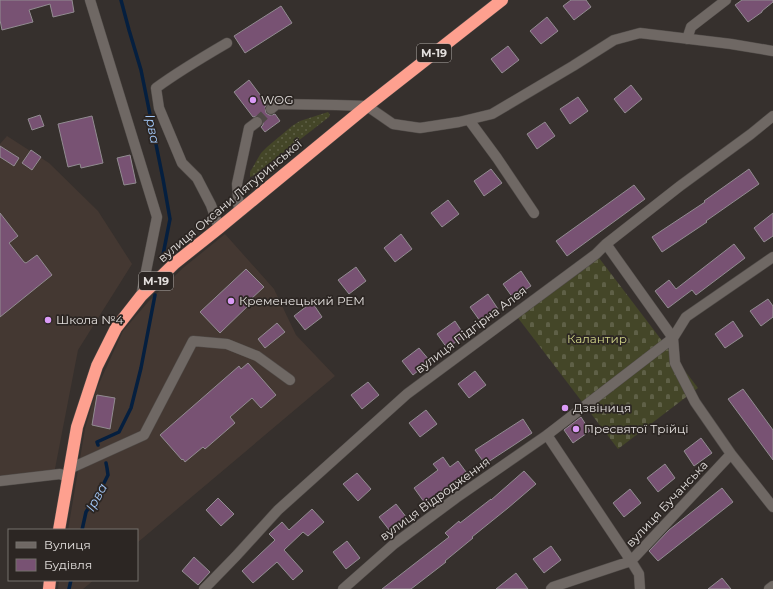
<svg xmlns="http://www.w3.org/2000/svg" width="773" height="589" font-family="Montserrat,sans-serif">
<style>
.built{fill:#443832}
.grass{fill:url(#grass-dots)}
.cemetery{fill:url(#cemetery-stones)}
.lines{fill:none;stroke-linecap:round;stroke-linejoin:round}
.stream{stroke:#051f3f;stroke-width:3.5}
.building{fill:#785273;stroke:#928c91}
.minor-tunnel{stroke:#504a47;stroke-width:10;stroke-dasharray:10 5;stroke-linecap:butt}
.minor-casing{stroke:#514c49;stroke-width:11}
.highway-casing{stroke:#514c49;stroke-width:13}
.minor{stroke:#6f6864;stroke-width:10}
.highway{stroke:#fea08f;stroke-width:12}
.poi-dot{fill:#da9af6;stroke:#2c2623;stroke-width:1.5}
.labels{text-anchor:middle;stroke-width:3.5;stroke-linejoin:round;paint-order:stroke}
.shield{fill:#2c2623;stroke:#aca8a5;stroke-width:1}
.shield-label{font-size:11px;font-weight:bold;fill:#e3dfdd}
.poi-label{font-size:12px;fill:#e3dfdd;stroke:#2c2623;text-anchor:start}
.street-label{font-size:12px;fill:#e3dfdd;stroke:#2c2623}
.park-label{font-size:12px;fill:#d0d487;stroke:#2c2623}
.water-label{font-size:13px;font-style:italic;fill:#a3c8f8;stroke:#2c2623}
</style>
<defs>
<pattern id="grass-dots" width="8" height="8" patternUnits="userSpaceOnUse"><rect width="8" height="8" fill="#444628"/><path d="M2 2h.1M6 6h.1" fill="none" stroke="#5f6047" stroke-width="1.8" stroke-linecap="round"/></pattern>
<pattern id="cemetery-stones" width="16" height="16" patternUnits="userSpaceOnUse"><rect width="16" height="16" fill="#444628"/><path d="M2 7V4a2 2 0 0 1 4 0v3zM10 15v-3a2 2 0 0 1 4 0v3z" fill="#5f6047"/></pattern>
</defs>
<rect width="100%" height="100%" fill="#36302d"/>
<!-- built -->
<path class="built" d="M7 136 49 163 98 211 132 264 78 350 54 474 0 481V144Z
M225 234 274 289 296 335 335 376 137 543V530H68L85 429 97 388 123 331 148 302 183 268Z
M59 580H94L83 589H58Z"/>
<!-- grass -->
<path class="grass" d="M328 112 330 115 329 117 253 176 250 177V172L261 153 267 147 292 126 300 121Z"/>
<!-- cemetery -->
<path class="cemetery" d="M596 254 698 388 618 449 515 314Z"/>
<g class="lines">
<!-- stream -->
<path class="stream" d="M121 0 129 30 141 70 163 179 170 219 162 260
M98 445 97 442 119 432 131 408 141 368 155 295
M82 530 86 512 100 491 108 475 107 468 106 463
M69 589 71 580"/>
</g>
<!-- building -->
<path class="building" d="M0 0H72L74 12 53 17 50 4 29 10 33 22 2 30 0 20Z
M571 0H586L591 7 574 20 563 6Z
M742 0H773V2L762 11V12L748 22 735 5Z
M281 6 292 23 245 53 234 36Z
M547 17 558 31 541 44 530 31Z
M508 46 519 60 502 73 491 59Z
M249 80 267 104 265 107 266 113 269 115H272L275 114 280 121 265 132 261 127 263 125V122L262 118 257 116 253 117 234 92Z
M631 85 642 99 625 113 614 99Z
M578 97 588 111 570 124 560 109Z
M40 115 44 126 32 130 28 119Z
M92 116 103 163 81 168 80 164 68 167 58 124Z
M545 122 555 136 537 149 527 134Z
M0 146 19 158 14 166 0 157Z
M31 150 41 157 32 170 22 163Z
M130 155 136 183 124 185 117 158Z
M491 169 502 183 484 196 474 181Z
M749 169 759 184 706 221 707 222 662 252 652 237 705 202 704 201Z
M634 185 645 199 567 256 556 241Z
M448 200 459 214 442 227 431 213Z
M0 213 18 236 9 243 24 262 26 263 37 255 52 275 0 317Z
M773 213V236L764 242 754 228Z
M401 234 412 249 395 262 384 248Z
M734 244 745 258 696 295 692 290 668 308 655 291 669 280 676 289Z
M356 267 366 281 349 294 338 280Z
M246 269 264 287 250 300 252 302 220 333 200 312Z
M521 271 531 286 513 298 503 284Z
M488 294 498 309 480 321 470 307Z
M768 299 773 306V317L761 326 750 311Z
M312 302 322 317 305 330 294 316Z
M455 321 465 336 447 348 437 334Z
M733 321 743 336 725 348 715 334Z
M277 323 285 332 265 348 258 339Z
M419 348 430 361 413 375 402 361Z
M248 363 276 395 261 408 252 398 230 417 235 423 205 449 203 447 185 462 183 459 182 460 160 435 239 366 241 369Z
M475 371 486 385 469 398 458 384Z
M368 382 379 395 362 409 351 395Z
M743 389 773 430V460L728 399Z
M97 395 115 398 110 429 92 425Z
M426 410 437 424 420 437 409 423Z
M581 417 590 431 573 443 564 430Z
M523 419 532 433 514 445 485 464 475 450Z
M701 438 712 453 694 466 684 451Z
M443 457 450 467 458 461 469 476 451 489V488L427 506 414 488 438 470 433 464Z
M665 464 675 478 658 492 647 478Z
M524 471 536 484 508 508 472 537 473 538 445 561 446 562 411 589H382L449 537 445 533 459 521 460 523 491 499V500Z
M357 473 371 489 358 501 343 484Z
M722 488 733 502 658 561 649 551 669 530Z
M630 489 641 503 624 517 613 503Z
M218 498 234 514 221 526 206 510Z
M396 504 407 518 390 531 379 517Z
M312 509 324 522 308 536 303 532 284 550 303 571 293 580 277 562 253 583 242 571 275 540 269 534 282 522 289 530Z
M347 541 360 558 346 569 333 552Z
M551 546 561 560 544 573 533 559Z
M194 557 210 572 198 585 182 571Z
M516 573 528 589H496Z
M722 578 731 589H708Z"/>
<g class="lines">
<!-- minor-tunnel -->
<path class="minor-tunnel" d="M257 122 271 109"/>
<!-- minor casing -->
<g class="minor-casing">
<path id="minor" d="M90 0 157 217 141 296
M687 39 691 27 726 0
M271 109 277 104 336 105 367 106 393 124 420 128 459 122 492 114 573 66 614 40 640 33 731 44 773 51
M469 120 497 158 534 213
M239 211 237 184 249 128 257 122
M219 228 211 205 197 178 182 163 159 108 156 88C179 71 203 57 227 43
M606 244 673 338 675 363 695 402 731 454 773 507
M547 435 631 561 639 574 640 589
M69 469 144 435 193 341 227 344 257 356 290 380
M0 481 60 474 68 477
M204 589 237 555 278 510 407 394 596 254 606 244 680 186 751 134 773 116
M343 589 394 544 456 498 547 435 673 338 686 317 773 257
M551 589 553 587 631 561 731 454
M769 589 773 586"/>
</g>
<!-- highway casing -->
<g class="highway-casing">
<path id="highway" d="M59 530 77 427 97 366 116 328 141 296 175 263 219 228 367 106 502 0
M49 589 50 580"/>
</g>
<!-- minor -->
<use href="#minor" class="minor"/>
<!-- highway -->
<use href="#highway" class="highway"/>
</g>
<!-- markers -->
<g class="poi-dot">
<circle cx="253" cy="100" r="4"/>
<circle cx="231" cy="301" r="4"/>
<circle cx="48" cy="320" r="4"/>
<circle cx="565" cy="408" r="4"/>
<circle cx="576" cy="429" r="4"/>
</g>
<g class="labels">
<!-- shield labels -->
<g class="shield">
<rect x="417" y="44" width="34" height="18" rx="3"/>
<rect x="139" y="272" width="34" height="18" rx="3"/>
</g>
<g class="shield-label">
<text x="434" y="57">М-19</text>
<text x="156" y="285">М-19</text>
</g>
<!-- poi labels -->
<g class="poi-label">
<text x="261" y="104">WOG</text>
<text x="239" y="305">Кременецький РЕМ</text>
<text x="56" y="324">Школа №4</text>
<text x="573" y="412">Дзвіниця</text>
<text x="584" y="433">Пресвятої Трійці</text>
</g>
<!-- street labels -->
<g class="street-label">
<text transform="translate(230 201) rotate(-40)" y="4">вулиця Оксани Лятуринської</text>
<text transform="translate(471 330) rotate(-37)" y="4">вулиця Підгірна Алея</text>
<text transform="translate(435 499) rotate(-36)" y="4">вулиця Відродження</text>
<text transform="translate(667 504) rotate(-47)" y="4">вулиця Бучанська</text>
</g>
<!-- park labels -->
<g class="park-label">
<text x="597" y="343">Калантир</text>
</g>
<!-- water labels -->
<g class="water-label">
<text transform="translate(153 129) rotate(79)" y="5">Ірва</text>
<text transform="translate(96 497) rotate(-61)" y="5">Ірва</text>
</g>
</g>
<!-- legend -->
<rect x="8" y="529" width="130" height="52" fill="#2c2623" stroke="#75706d"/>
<rect x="16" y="542" width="20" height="6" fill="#6f6864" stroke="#75706d"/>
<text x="44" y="549" font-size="12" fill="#e3dfdd">Вулиця</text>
<rect x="16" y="559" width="20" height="12" fill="#785273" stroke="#75706d"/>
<text x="44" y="569" font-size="12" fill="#e3dfdd">Будівля</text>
</svg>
